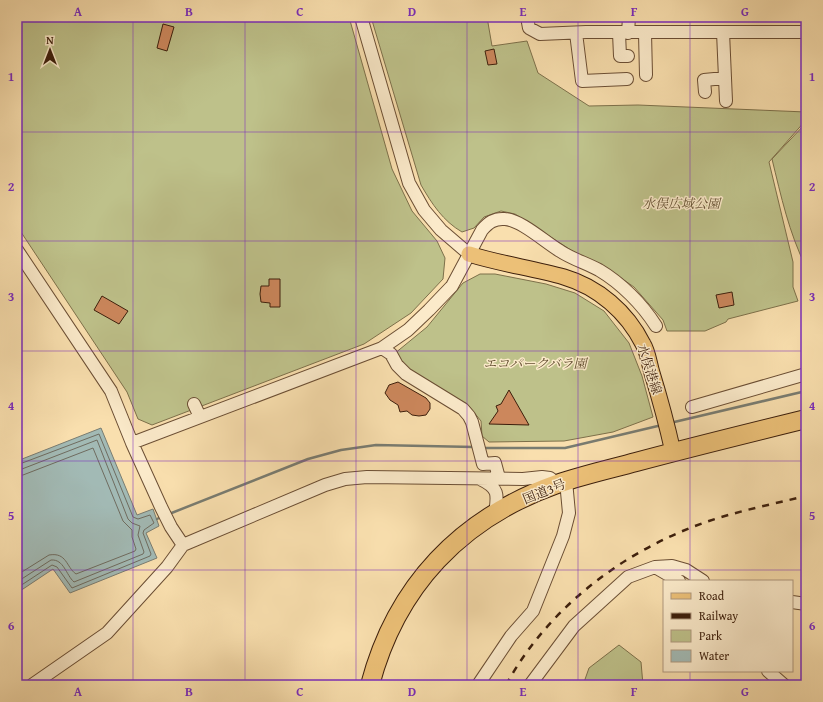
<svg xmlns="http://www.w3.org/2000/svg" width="823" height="702" font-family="'Gentium Book Plus','Noto Serif JP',serif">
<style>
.green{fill:#bec18a;stroke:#7d704a}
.water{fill:#a2bab5;stroke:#797c71}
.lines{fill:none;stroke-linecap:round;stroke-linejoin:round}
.shore{stroke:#6f6c60;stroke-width:1}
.stream{stroke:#797c71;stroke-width:2.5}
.building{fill:#cc875c;stroke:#3c1e0b}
.minor-casing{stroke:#6b4e34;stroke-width:14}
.major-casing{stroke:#3c1e0b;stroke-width:17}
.highway-casing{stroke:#3c1e0b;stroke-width:20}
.minor{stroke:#fbeaca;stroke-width:12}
.major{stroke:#ecc077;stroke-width:15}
.highway{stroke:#ecc077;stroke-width:18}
.rail{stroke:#3c1e0b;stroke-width:2.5;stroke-dasharray:7 7;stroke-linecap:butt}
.grid{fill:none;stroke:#7b2cbf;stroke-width:1;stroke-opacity:0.55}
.labels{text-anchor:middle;stroke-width:3;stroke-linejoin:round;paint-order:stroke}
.park-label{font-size:13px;font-style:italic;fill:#634f31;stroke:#fbeaca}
.street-label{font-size:13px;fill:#3c1e0b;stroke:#fbeaca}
.neatline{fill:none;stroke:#7b2cbf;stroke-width:1.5}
.grid-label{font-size:13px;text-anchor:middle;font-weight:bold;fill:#7b2cbf}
</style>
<rect width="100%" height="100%" fill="#f9dfae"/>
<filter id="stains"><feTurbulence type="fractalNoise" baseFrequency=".005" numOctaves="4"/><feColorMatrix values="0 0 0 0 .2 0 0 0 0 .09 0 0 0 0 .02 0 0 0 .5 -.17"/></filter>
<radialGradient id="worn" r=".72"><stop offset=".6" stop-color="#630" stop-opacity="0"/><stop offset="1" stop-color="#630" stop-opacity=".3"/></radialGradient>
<!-- green -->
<path class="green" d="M17 17H349L392 169 412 211 437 241 445 258 443 279 411 313 364 344 152 425 138 419 127 392 17 226Z
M371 17H487L492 46 527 41 538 73 589 106 638 105 806 112V120L769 162 793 262V287L798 301 728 319 726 322 705 331H667L663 320 634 287 605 267 577 254 515 214 501 211 484 217 474 228 462 232C443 221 432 204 421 185Z
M806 123V267C789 233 781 196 772 159Z
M480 274H495L546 284 575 293 604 311 629 343 642 376 653 417 613 432 564 441 489 442 482 436 481 421 468 405 447 395 406 369 394 354 427 327 463 283Z
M619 645 641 662 643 685H583L589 668Z"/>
<!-- water -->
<path class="water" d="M101 428 137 515 153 509 159 526 146 533 157 558 70 593 53 569 17 593V461Z"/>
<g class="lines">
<!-- shore -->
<path class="shore" d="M17 465 99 434 133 517 138 519 150 515 154 523 144 530 143 533 151 554 150 556 72 588 57 567 52 565 17 588
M17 470 22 469 97 440 128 519 132 523 140 526 138 535 144 552 143 554 74 582C66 575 64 559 51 560L17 582
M17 476 23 475 93 448 123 521 132 530V537L136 549 135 551 76 574C66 567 67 552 49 555L17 575"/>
<!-- stream -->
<path class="stream" d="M670 423 806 391
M483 448H565L662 425
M169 514 308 459 341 450 376 445 474 447
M157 519 163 516"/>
</g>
<!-- building -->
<path class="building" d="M163 24 174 27 167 51 157 48Z
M494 49 497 64 488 65 485 51Z
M269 279H280V307H270V303L261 302 260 294 261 286H269Z
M732 292 734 305 719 308 716 295Z
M102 296 128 311 119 324 94 310Z
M398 382 426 398 430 403V409L426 415 419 416 412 415 407 411 400 412 398 405 390 400 385 393 389 385Z
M509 390 529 425 489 424 498 411 496 406 501 404Z"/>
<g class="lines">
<!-- minor casing -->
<g class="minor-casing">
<path id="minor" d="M361 17 409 183 424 210 441 230 469 254
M527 17 529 28 540 34 586 32H806
M723 32 726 101
M576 33 582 81 627 79
M619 33 620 56H628
M628 33 629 17
M645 33 646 75
M705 92 704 80 725 78
M17 250 111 391 132 443 161 507 171 527 183 545
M382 348 391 354 397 365 406 374 463 409 469 416 472 422 483 464 495 463 499 478
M194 404 200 417
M692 407 806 374
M132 443 382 348 408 330 429 310 452 286 482 230C488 223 494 218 505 219 521 220 545 242 560 251 572 259 586 263 599 270 621 283 642 304 656 326
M480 479C499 488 498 494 495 514
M655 567 679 581
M792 602 806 604
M768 671 784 685
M32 685 107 633 167 567 183 545 325 485 345 479 367 477 523 479 542 477 550 478 558 484
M478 685 511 636 533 611 563 536 569 513 566 481
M530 685 574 626 628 577 655 567 672 566 686 570 703 581"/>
</g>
<!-- major casing -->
<g class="major-casing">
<path id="major" d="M469 254C500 264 533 268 564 277 598 287 627 312 643 344 648 352 649 363 652 373 660 399 667 425 673 452"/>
</g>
<!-- highway casing -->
<g class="highway-casing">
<path id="highway" d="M370 685C396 586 461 518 557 484 583 475 610 469 636 462 692 447 749 433 806 419"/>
</g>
<!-- minor -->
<use href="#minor" class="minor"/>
<!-- major -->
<use href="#major" class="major"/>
<!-- highway -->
<use href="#highway" class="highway"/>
<!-- rail -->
<path class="rail" d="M506 685C548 608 623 551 706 522 738 511 773 504 806 496"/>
</g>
<!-- grid -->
<path class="grid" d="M133 17V685M245 17V685M356 17V685M467 17V685M578 17V685M690 17V581M17 132H806M17 241H806M17 351H806M17 461H806M17 570H806M690 671V685"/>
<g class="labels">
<!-- park labels -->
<g class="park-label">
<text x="681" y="208">水俣広域公園</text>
<text x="535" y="368">エコパークバラ園</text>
</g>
<!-- street labels -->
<g class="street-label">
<text transform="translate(650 369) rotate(72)" y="5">水俣港線</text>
<text transform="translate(544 491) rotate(-22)" y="5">国道3号</text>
</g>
</g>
<!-- margin -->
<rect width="823" height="702" fill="none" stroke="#f9dfae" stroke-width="44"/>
<!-- legend -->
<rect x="663" y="580" width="130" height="92" fill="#fbeaca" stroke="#af987e"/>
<rect x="671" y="593" width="20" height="6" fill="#ecc077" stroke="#af987e"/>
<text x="699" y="600" font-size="12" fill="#3c1e0b">Road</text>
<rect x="671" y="613" width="20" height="6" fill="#3c1e0b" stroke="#af987e"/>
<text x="699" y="620" font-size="12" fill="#3c1e0b">Railway</text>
<rect x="671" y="630" width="20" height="12" fill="#bec18a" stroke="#af987e"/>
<text x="699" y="640" font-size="12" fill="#3c1e0b">Park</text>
<rect x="671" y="650" width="20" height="12" fill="#a2bab5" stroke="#af987e"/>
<text x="699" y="660" font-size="12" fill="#3c1e0b">Water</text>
<!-- north arrow -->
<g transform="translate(50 50)" stroke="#fbeaca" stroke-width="3" paint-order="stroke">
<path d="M0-3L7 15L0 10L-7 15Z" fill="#3c1e0b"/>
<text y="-6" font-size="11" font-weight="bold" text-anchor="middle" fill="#3c1e0b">N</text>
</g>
<rect x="22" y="22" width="779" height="658" class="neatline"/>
<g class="grid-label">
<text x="78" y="16">A</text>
<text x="189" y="16">B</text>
<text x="300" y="16">C</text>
<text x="412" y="16">D</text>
<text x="523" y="16">E</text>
<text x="634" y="16">F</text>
<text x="745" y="16">G</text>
<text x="11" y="81">1</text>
<text x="812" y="81">1</text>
<text x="11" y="191">2</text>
<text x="812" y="191">2</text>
<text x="11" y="301">3</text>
<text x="812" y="301">3</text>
<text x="11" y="410">4</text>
<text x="812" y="410">4</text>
<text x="11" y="520">5</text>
<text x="812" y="520">5</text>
<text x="11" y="630">6</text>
<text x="812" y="630">6</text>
<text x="78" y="696">A</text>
<text x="189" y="696">B</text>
<text x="300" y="696">C</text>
<text x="412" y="696">D</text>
<text x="523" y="696">E</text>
<text x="634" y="696">F</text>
<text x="745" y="696">G</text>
</g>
<rect width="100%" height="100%" filter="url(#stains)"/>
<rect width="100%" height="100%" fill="url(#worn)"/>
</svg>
